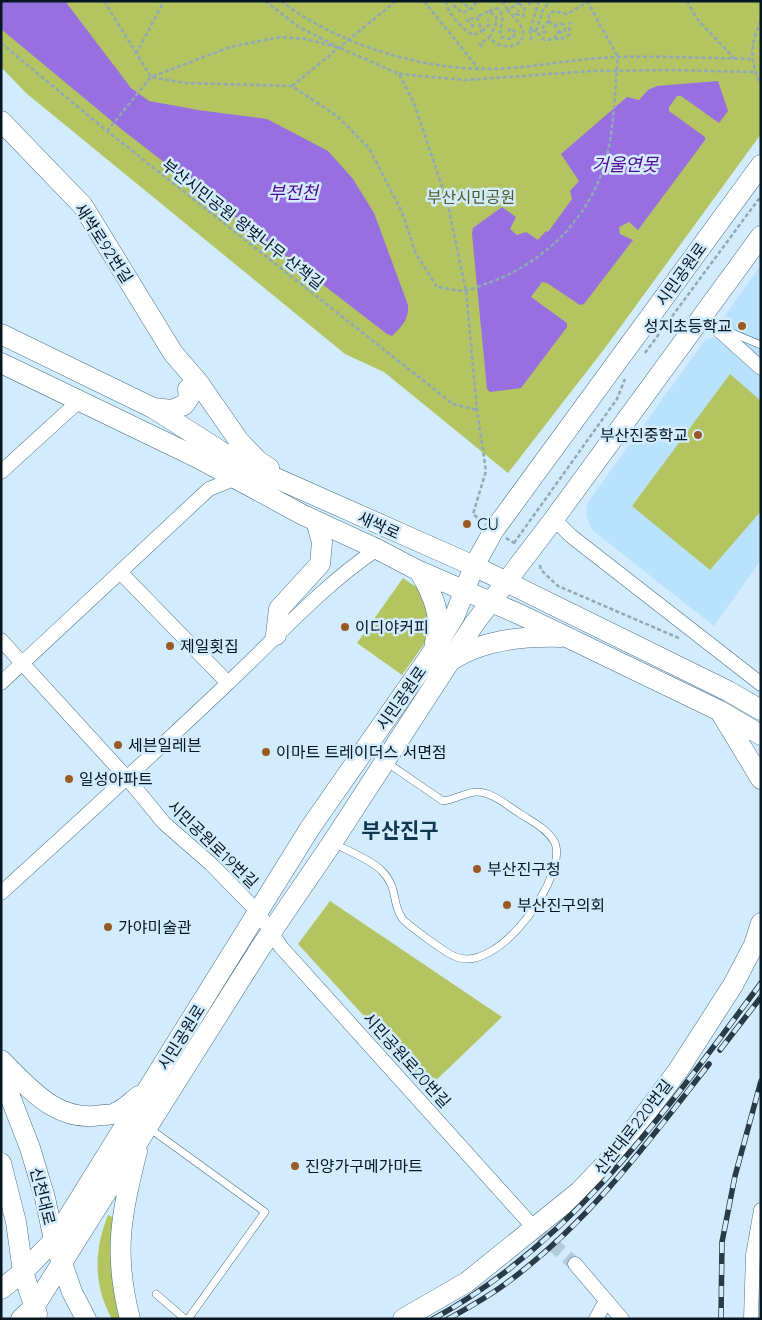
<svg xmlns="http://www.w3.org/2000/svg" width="762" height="1320" font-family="Quicksand,'Noto Sans KR',sans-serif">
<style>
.built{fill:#b9e2fd}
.green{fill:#b3c460}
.water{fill:#976fe1}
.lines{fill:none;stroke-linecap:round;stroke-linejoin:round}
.street-tunnel{stroke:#b3ccdd;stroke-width:14;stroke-dasharray:14 7;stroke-linecap:butt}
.lane-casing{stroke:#48708a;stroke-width:8}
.street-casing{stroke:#48708a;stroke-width:15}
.secondary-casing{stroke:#48708a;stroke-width:21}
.path{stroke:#90a8b7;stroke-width:2.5;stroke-dasharray:4 2.5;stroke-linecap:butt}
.lane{stroke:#fff;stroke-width:7}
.street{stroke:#fff;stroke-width:14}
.secondary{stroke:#fff;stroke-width:20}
.rail-casing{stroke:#293b47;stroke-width:5.5}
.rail{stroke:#d2ecfe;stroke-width:4;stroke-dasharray:11;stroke-linecap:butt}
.poi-dot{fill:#9a5a23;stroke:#d2ecfe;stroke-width:2}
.labels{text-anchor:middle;stroke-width:5;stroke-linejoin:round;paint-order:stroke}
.park-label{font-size:16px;fill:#515a23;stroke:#d2ecfe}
.street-label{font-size:16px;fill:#061721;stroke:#d2ecfe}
.poi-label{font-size:16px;fill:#061721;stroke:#d2ecfe;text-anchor:start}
.water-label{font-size:18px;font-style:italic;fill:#520898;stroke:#d2ecfe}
.district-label{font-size:21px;font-weight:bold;fill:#0f3950;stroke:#d2ecfe}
</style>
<rect width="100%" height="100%" fill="#d2ecfe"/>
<!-- built -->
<path class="built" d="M761 265V560L714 626 592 530 586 515 588 502 705 340 724 335V317Z"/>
<!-- green -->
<path class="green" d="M1 1H761V134L605 348 508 473 384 372 345 354 26 93 1 67Z
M730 374 761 401V511L710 570 632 506Z
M403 578 422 591 434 630 402 675 357 643Z
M330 901 502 1017 429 1087 298 944Z
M108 1215 114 1218C107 1255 113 1283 120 1319H112C93 1285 94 1250 108 1215Z"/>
<!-- water -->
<path class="water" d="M1 1H65L131 88 149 101 198 110 267 119 328 151 353 179 374 213 408 305C409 320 402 326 392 336L387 334 125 132 1 29Z
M718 81 728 111 719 123 681 96H677L669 107V111L705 137V140L638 230 629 222 619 227 620 234 633 240 584 304 580 305 547 283 542 282 531 297 567 323V327L521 388 490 392 487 389 472 234 473 228 502 207 516 217 510 229 517 235 526 232 538 240 546 231 548 232 572 199 570 191 579 181 561 154 627 97 639 100 648 90 657 86Z"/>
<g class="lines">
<!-- street-tunnel -->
<path class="street-tunnel" d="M535 1229 575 1264"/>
<!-- lane casing -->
<g class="lane-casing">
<path id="lane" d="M725 330 761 345
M333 843C346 850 372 860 382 871 399 889 391 902 402 918 406 924 446 953 454 956 499 978 571 870 554 841 546 828 531 821 519 813 505 804 492 792 476 792 468 792 453 800 443 801L386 762
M149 1128 265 1212 188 1319
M156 1294 185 1319"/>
</g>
<!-- street casing -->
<g class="street-casing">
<path id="street" d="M702 315 761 368
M1 472 79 401
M554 519 571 536 761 684
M121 573 228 683
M1 640 127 778 164 823 211 864 257 911 281 947 535 1229
M1 683 209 489 234 479
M1 893C77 824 152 755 226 685 275 639 321 587 377 549
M575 1264 622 1319
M596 1319 606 1301
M751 1319 753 1255 761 1210"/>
</g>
<!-- secondary casing -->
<g class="secondary-casing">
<path id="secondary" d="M1 121 83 206 173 353 198 382 239 441 258 461 269 468
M1 334 153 408 233 459 474 566 728 691 761 710
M1 363 198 458 303 515 377 549 419 571 519 614 720 711 761 735
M153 408 172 410 184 405 189 398 188 389
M419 571C432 592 444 618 435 642
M276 635 279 609 320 564 322 542 316 521
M452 660C482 640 525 636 561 637
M721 713 761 779
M1 1060C30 1089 57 1123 102 1115 107 1115 113 1115 117 1112 125 1109 132 1101 139 1096
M1 1073 30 1148 45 1198 54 1240 72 1292 86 1319
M1 1163 16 1222 23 1272 37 1314
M1 1289 23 1272 54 1240 310 828 430 656 455 615 474 566 494 530 761 165
M21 1319 34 1307 259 950 332 843 474 624 554 519 761 236
M130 1319C113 1253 121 1216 137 1151
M403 1319 467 1282 580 1191 617 1152 679 1069 733 985 754 945 761 923"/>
</g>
<!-- path -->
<path class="path" d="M104 1 151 77 185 83 292 86 337 116 369 148 402 212 416 254 437 287C446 288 458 292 467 290 474 289 482 285 488 283 542 264 587 221 604 166 615 130 614 94 618 57
M265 1 299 27 336 46
M281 1C334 42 413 67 479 69 526 70 572 58 619 57 663 56 708 58 752 59
M424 1 478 68
M446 1C447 13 463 30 473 35L482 31 477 17 489 11 496 17 497 21 490 37C500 53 529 47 522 29 520 22 512 16 508 10L519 3 518 1
M459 1 472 9 477 1
M502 1 508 10
M529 1 530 5
M539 1 530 30 536 31 544 40C552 40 556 39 559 31L549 21V14L554 11 567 14 588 2
M553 1 556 2
M587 1 618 57
M687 1 697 19 735 59
M508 2 510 1
M519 3 525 9 523 16 516 14 519 10
M453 5 463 13 470 9
M489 11 497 8C508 17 498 26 501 37L511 39 516 33 511 28 508 31
M549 21 543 27V32H549
M761 21C750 43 749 62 761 84
M554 25 563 24 565 28V31L559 33
M474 27 467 20 477 17
M530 30 531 41
M482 31 489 25 488 19
M536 31 543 10 550 1
M555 38 559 40 569 35 570 22
M1 43 107 131 453 404 477 410
M482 47 480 44 490 37
M136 54 164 1
M399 74 465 80 592 71 672 70 755 72
M292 86 396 1
M107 131 151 77 230 47 280 37 306 39 340 48 399 74 414 103 447 201 466 291 477 410 486 471 473 514 483 522
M645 353 761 196
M506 538 516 544
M514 543 617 399 625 379
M540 565 541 570 558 586 681 639"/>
<!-- lane -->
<use href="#lane" class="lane"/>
<!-- street -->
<use href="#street" class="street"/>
<!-- secondary -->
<use href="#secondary" class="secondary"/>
<!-- rail casing -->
<g class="rail-casing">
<path id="rail" d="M720 1050 761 997
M433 1319C573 1243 668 1108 761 983
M448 1319C466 1309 484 1299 501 1287 584 1228 647 1144 709 1064
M721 1319 722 1242 735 1176 761 1081"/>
</g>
<!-- rail -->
<use href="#rail" class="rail"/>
</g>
<!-- markers -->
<g class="poi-dot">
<circle cx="742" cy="326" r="5"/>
<circle cx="698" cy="435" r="5"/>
<circle cx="467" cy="524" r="5"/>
<circle cx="345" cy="627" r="5"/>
<circle cx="170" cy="646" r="5"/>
<circle cx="118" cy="745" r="5"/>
<circle cx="266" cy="752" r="5"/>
<circle cx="69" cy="779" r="5"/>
<circle cx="477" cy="869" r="5"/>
<circle cx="507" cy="905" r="5"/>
<circle cx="108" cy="927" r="5"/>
<circle cx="295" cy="1166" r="5"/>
</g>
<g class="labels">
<!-- park labels -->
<g class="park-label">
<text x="471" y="203">부산시민공원</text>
</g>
<!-- street labels -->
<g class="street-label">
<text transform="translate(243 224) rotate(38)" y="6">부산시민공원 왕벚나무 산책길</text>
<text transform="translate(104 243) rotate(57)" y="6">새싹로92번길</text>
<text transform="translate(681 274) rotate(-54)" y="6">시민공원로</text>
<text transform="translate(379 525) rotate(24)" y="6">새싹로</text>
<text transform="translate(401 698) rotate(-55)" y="6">시민공원로</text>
<text transform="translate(213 844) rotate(44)" y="6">시민공원로19번길</text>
<text transform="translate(181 1037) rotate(-58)" y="6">시민공원로</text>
<text transform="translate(407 1060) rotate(48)" y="6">시민공원로20번길</text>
<text transform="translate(633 1127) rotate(-52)" y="6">신천대로220번길</text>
<text transform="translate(43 1196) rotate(76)" y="6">신천대로</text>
</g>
<!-- poi labels -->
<g class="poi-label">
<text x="732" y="332" text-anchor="end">성지초등학교</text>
<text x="688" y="441" text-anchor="end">부산진중학교</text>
<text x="477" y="530">CU</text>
<text x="355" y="633">이디야커피</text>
<text x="180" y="652">제일횟집</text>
<text x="128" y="751">세븐일레븐</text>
<text x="276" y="758">이마트 트레이더스 서면점</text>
<text x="79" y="785">일성아파트</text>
<text x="487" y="875">부산진구청</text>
<text x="517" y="911">부산진구의회</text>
<text x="118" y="933">가야미술관</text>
<text x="305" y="1172">진양가구메가마트</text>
</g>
<!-- water labels -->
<g class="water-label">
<text x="625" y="171">거울연못</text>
<text x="293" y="199">부전천</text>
</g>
<!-- district labels -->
<g class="district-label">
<text x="400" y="838">부산진구</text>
</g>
</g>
<!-- border -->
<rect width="762" height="1320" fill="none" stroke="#061721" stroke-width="5"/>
</svg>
